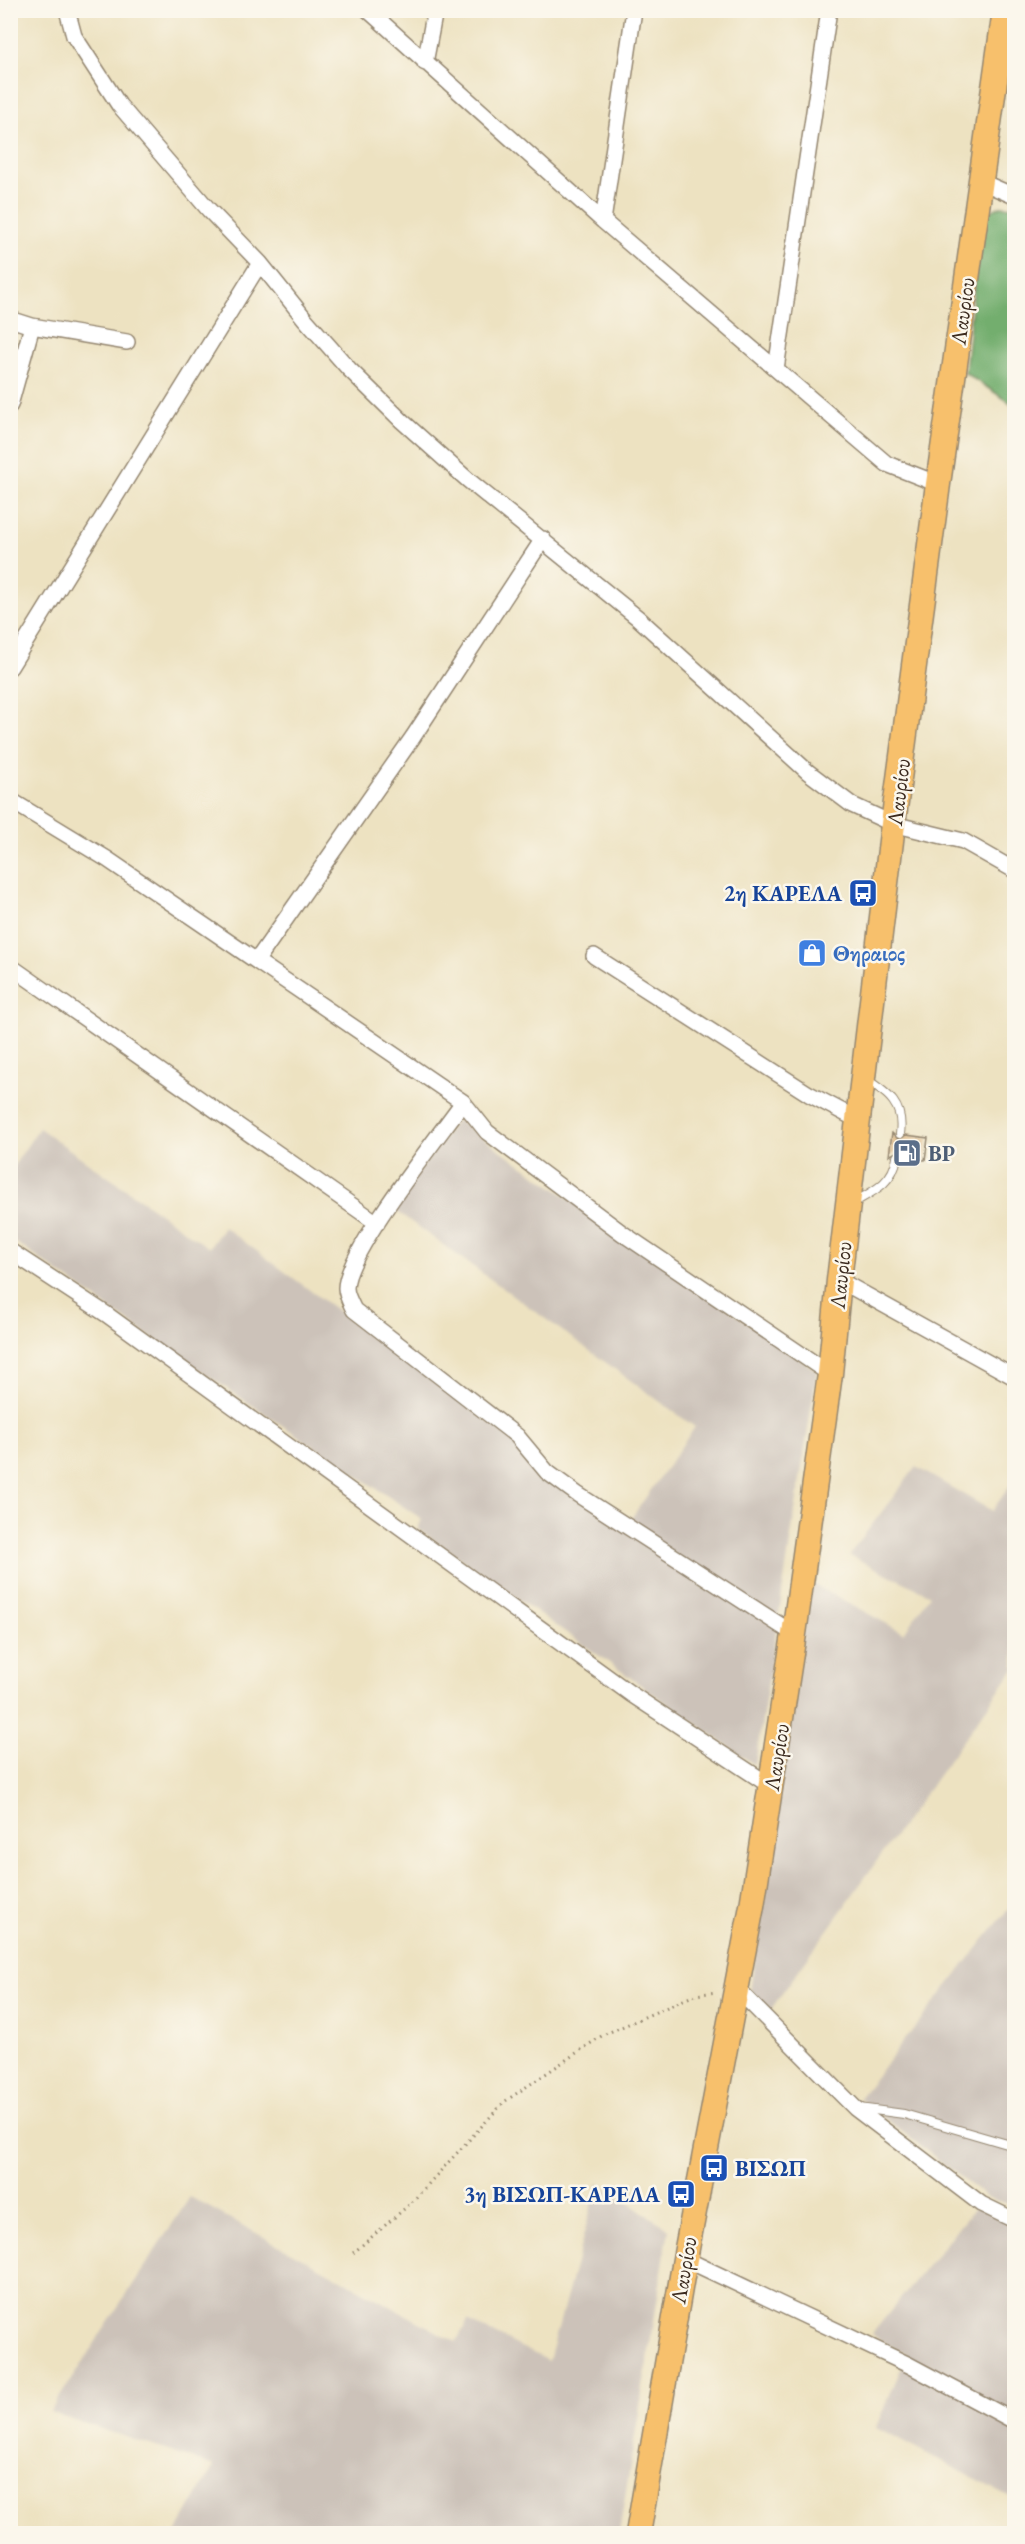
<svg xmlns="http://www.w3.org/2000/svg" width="1025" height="2544" font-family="'EB Garamond',serif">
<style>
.industrial{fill:#ccc2b9}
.forest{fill:#73ae6e;stroke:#576c46;stroke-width:1.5}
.building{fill:#d9ae74}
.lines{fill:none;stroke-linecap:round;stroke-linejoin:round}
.service-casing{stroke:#948670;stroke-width:10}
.minor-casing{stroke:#948670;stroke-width:18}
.primary-casing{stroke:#948670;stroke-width:27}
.path{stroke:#948670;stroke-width:3;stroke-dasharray:1.5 4.5;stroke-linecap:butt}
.service{stroke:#fff;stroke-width:8}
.minor{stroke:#fff;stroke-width:15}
.primary{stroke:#f7c06c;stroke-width:24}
.labels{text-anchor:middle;stroke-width:5;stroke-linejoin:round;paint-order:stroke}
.street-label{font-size:22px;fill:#3b2a1e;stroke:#fbf7ec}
.transit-label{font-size:22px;font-weight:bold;fill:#164399;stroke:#fbf7ec;text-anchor:end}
.shop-label{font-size:22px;font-weight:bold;fill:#366cbe;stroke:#fbf7ec;text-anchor:start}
.service-label{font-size:22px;font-weight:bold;fill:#4e5e75;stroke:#fbf7ec;text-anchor:start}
</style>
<rect width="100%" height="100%" fill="#fbf7ec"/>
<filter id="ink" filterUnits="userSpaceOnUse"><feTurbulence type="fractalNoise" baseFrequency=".0167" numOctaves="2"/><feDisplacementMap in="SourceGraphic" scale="12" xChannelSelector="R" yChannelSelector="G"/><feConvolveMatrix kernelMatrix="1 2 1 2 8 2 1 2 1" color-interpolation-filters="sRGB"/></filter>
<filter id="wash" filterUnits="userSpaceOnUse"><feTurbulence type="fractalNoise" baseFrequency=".008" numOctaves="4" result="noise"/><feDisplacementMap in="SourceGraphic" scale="24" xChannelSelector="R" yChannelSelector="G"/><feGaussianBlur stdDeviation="1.35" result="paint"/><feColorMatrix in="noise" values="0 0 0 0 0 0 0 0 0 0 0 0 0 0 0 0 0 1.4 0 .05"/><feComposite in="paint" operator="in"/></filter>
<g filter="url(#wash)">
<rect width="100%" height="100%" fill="#ede2c1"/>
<!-- industrial -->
<path class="industrial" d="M457 1120 817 1371 755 1765 418 1529 422 1519 143 1332 11 1239V1170L39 1128 209 1248 224 1227 513 1440 623 1530 695 1427 392 1208Z
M916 1467 992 1511 1014 1480V1669L766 2016 749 1999 811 1583 904 1633 930 1595 849 1555Z
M1014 1902V2206L986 2197 859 2098Z
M598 2183 669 2229 619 2533H176L214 2466 50 2412 190 2197 456 2342 468 2321 549 2361Z
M976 2206 1014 2226V2499L876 2427 907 2355 871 2335Z"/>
<!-- forest -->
<path class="forest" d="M1001 206 1014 207V405L965 373 981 216Z"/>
<g id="blocks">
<!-- building -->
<path class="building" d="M892 1133 899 1140 906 1135 928 1138 925 1160 903 1158 898 1151 889 1156Z"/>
</g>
</g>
<g filter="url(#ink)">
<use href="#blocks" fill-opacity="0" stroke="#948670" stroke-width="1.5"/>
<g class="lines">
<!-- service casing -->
<g class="service-casing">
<path id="service" d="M866 1079C889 1094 904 1105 900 1134
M853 1203C874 1191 893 1183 897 1157
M859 2108 904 2114 1014 2146"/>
</g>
<!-- minor casing -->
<g class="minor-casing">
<path id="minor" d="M67 10 74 36 119 105 209 210 260 263 305 319 349 369 402 421 468 480 638 618 808 772 852 805 893 824 963 841 1014 870
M368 10 603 221 887 464 938 484
M425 63 435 10
M982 182 1014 196
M603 221 634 10
M10 319 32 326
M776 369 829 10
M10 405 32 326 127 342
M10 667 260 263
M10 800 107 859 463 1102 487 1132 622 1233 830 1374
M594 956 809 1094 858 1120
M257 960 413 737 543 539
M10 966 377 1223
M463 1102C439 1136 346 1252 346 1288 346 1295 351 1304 354 1310L517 1436 547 1472 577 1494 794 1634
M10 1251 106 1314 631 1694 772 1787
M839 1280 1014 1377
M736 1988 855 2108 981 2204 1014 2220
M685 2259 909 2365 1014 2421"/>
</g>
<!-- primary casing -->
<g class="primary-casing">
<path id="primary" d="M638 2534 685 2259 752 1906 794 1634 830 1374 839 1280 893 824 938 484 1005 10"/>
</g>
<!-- path -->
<path class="path" d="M353 2253 410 2204 504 2102 603 2035 695 1995 716 1992"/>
<!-- service -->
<use href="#service" class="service"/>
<!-- minor -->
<use href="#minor" class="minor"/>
<!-- primary -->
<use href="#primary" class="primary"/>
</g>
</g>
<!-- icons -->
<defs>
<g id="bus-square" transform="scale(1.5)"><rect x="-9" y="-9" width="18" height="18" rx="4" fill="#1a4fb4" stroke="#fbf7ec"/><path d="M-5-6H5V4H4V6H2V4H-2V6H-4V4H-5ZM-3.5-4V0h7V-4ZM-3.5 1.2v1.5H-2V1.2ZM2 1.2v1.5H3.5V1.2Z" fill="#fff"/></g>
<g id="shop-square" transform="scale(1.5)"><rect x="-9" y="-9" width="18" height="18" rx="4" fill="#3f7fe0" stroke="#fbf7ec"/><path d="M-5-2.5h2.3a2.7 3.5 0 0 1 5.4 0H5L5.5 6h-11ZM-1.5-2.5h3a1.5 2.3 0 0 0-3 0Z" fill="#fff"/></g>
<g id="fuel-square" transform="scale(1.5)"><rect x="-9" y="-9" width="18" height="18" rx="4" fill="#5c6f8a" stroke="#fbf7ec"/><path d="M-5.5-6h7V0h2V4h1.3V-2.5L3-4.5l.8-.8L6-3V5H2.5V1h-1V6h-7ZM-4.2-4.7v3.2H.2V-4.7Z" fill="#fff"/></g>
</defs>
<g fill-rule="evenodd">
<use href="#bus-square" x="863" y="893"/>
<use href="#shop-square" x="812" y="953"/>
<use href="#fuel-square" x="907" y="1153"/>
<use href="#bus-square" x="714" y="2168"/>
<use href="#bus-square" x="681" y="2194"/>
</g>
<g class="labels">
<!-- street labels -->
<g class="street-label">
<text transform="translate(962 311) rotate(-82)" y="8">Λαυρίου</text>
<text transform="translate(898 792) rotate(-83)" y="8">Λαυρίου</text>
<text transform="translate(840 1275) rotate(-84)" y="8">Λαυρίου</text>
<text transform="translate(776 1757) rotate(-81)" y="8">Λαυρίου</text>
<text transform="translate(683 2270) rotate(-80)" y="8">Λαυρίου</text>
</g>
<!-- transit labels -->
<g class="transit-label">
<text x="842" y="901">2η ΚΑΡΕΛΑ</text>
<text x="735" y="2176" text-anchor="start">ΒΙΣΩΠ</text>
<text x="660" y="2202">3η ΒΙΣΩΠ-ΚΑΡΕΛΑ</text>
</g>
<!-- shop labels -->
<g class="shop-label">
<text x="833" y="961">Θηραιος</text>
</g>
<!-- service labels -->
<g class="service-label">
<text x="928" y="1161">BP</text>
</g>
</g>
<!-- margin -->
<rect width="1025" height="2544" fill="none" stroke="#fbf7ec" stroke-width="36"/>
</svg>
